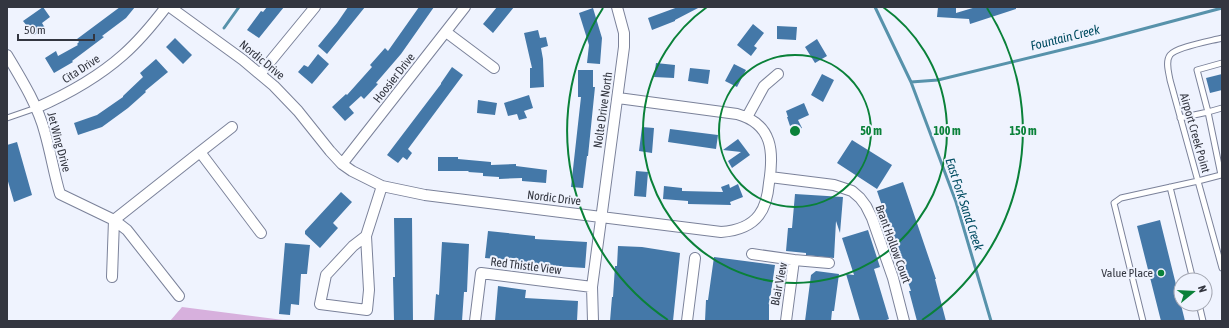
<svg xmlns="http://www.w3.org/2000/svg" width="1229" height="328" font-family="'Asap Condensed',sans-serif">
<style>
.green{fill:#d7b0dd}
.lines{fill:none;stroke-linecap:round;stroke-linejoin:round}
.stream{stroke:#5792ab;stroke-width:3}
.building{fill:#4478a8}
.service-casing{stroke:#7b829a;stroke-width:7}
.minor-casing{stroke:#7b829a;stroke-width:12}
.service{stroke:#fff;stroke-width:5}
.minor{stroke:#fff;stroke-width:10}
.ring{fill:none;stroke:#0a8139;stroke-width:2}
.poi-dot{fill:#0a8139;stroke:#eff3fe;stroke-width:1.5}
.labels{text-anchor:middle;stroke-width:4;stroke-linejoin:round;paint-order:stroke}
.street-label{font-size:12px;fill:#333640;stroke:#eff3fe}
.poi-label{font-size:12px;fill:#333640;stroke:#eff3fe;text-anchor:end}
.water-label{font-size:13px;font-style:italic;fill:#004c61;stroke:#eff3fe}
.centre{fill:#0a8139;stroke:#eff3fe;stroke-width:2}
.ring-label{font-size:12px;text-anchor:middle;font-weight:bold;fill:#0a8139;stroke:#eff3fe;stroke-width:4;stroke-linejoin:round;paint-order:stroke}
</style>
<rect width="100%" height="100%" fill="#eff3fe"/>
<!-- green -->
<path class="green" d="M182 307 291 321H170Z"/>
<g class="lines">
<!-- stream -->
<path class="stream" d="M875 7 911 82 956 202 991 321
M224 28 239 7
M911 82 938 80 1094 42 1222 8"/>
</g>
<!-- building -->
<path class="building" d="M43 7 50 17 42 23 45 28 34 35 23 21Z
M120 7H135L126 18 102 36 104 37 72 61 73 62 54 73 45 58 56 51 58 56 78 45 77 44 79 42 77 39Z
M267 7H284L259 38 247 30 261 11 263 12Z
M348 7H365L327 54 318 46 337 23Z
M419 7H434L401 54 376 83 378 84 364 99 361 96 349 107 354 113 345 121 332 107 346 94 347 95 372 67 370 65 385 48 388 51Z
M497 7H514L493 33 483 24Z
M678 7H700L675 20V21L652 30 648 18Z
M938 7H956V13L976 7H1016V9L970 24 969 19 937 17Z
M593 8 602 38 600 64 587 63 589 45 579 13Z
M753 24 764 33 754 46 757 48 751 56 737 45Z
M777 26 797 27 796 40 777 39Z
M538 30 540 38 546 37 548 46 541 48 543 59 544 87 530 88V68H532L524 33Z
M175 38 192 55 183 64 166 47Z
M817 39 827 56 815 63 805 47Z
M318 54 329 64 312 84 298 72 304 65 308 67Z
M156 59 168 72 145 91 146 92 128 108 102 127 78 135 74 123 97 115 123 97V96L143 77 140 73Z
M656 63 675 65 674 78 654 77Z
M734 64 746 70 737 87 725 81Z
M452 67 463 75 408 149 412 153 407 160 403 157 398 163 387 155 441 84V83Z
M690 68 710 70 708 84 688 81Z
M578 70H593V87H595L588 156H587L583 188 571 187 581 97H578Z
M822 74 834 80 823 102 811 95Z
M1222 74V90L1210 93 1206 78Z
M529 95 533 108 524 111 527 118 519 120 517 114 508 116 504 103Z
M478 100 497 103 495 115 477 113Z
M804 103 809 115 798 120 802 128 792 132 787 117H788L786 111Z
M642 127 654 128 652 153 639 151Z
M670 129 718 135 716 149 668 142Z
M738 139 750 155 732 168 728 161 741 152 723 150Z
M852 140 892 165 877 189 837 163Z
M17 142 32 195 14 202 7 178V145Z
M438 157H458V159L491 162V165L516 164V166L547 170 546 183 522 181V178L499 179V177L483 176V173L468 172 469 171H438Z
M636 171 648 172 646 197 634 196Z
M903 182 936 279H935L946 321H917L909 291H911L877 191Z
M729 184 730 188 738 184 743 197 730 202 731 205 688 204V201L663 199 664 186 682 188V191L723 192 721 187Z
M341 192 352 202 333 223 338 228 320 248 305 234V231Z
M795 194 843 197 840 233 836 221 834 258 806 255V253L786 251 788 228H792Z
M394 218H412L413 321H394L393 277H395Z
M1160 220 1185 321H1161L1137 226Z
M868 230 880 267 874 269 889 319 884 321H860L846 274 854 275 842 238Z
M488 231 535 236V239L587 242 585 268 538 265V263L485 258Z
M442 242 469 244 467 292H464L462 321H434L436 294 439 295Z
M285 243 310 245 307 274H301L299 305 291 304 290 315 279 314Z
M618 246 642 247 680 253 673 321H610L612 297H613L615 266H617Z
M714 257 775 265 769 306V321H705L706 300H708Z
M816 271 839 274 834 311H832L831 321H805L811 275Z
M498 286 526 290 525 298 578 301 577 321H495Z"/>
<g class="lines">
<!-- service casing -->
<g class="service-casing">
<path id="service" d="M1222 38C1211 41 1176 47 1170 55 1165 62 1169 73 1170 80L1222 268
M1222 63 1197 70 1208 112 1222 108
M7 118 36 108
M1170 187 1193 280
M1199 304 1203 321
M1143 321 1114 203 1121 198 1198 181 1221 175 1208 112 1180 118"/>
</g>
<!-- minor casing -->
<g class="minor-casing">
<path id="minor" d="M170 7 243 60 274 86 298 111 330 151 342 164 352 171 382 186 425 195 721 232C735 231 750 227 759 215 766 206 768 194 769 183 774 152 773 124 737 114L618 98
M446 32 494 68
M7 55C22 80 38 106 45 133 51 154 54 174 60 194L114 220 127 230 179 296
M260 74 315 7
M36 108C68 94 97 78 123 55 139 41 153 24 166 7
M747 117 764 86 778 74
M200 152 232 127
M342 164 465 7
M770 177 834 185 852 191 860 198 866 206 872 218 893 278 904 321
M366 236 353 246 326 275 320 304 367 310 369 290 366 236 382 186
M752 254 794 260
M112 277 114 220 200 152 261 233
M475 321 481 273 592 287
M593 321 592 287 624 47V33L617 7
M687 321 695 258
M786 321 794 260 829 263"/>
</g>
<!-- service -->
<use href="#service" class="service"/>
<!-- minor -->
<use href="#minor" class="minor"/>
</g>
<!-- distance rings -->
<g class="ring">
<circle cx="795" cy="131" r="76"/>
<path d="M883 7A152 152 0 1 1 707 7"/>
<path d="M668 320A228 228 0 0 1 603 8M987 8A228 228 0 0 1 922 320"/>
</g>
<!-- markers -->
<circle class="poi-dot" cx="1161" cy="273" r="4"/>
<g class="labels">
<!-- street labels -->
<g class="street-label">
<text transform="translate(262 60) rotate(39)" y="4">Nordic Drive</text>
<text transform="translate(81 69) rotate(-33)" y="4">Cita Drive</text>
<text transform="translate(394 78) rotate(-52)" y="4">Hoosier Drive</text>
<text transform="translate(603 110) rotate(-82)" y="4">Nolte Drive North</text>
<text transform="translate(1195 133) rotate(74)" y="4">Airport Creek Point</text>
<text transform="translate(59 142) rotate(75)" y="4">Jet Wing Drive</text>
<text transform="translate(554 198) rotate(7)" y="4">Nordic Drive</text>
<text transform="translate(893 244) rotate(70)" y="4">Brant Hollow Court</text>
<text transform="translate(526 266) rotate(7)" y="4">Red Thistle View</text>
<text transform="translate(779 284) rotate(-79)" y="4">Blair View</text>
</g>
<!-- poi labels -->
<g class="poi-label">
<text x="1153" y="277">Value Place</text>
</g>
<!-- water labels -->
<g class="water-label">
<text transform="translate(1065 37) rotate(-14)" y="5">Fountain Creek</text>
<text transform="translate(965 204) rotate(72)" y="5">East Fork Sand Creek</text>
</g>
</g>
<circle cx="795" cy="131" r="6" class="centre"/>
<g class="ring-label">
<text x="871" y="135">50 m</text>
<text x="947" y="135">100 m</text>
<text x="1023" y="135">150 m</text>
</g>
<!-- border -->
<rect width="1229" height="328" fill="none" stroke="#333640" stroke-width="16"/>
<!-- north arrow -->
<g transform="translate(1193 292) rotate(72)"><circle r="19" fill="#eff3fe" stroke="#a4a7b2"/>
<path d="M0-3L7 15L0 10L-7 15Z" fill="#0a8139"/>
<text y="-6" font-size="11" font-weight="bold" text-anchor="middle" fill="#333640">N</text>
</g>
<!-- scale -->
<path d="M18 34v6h76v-6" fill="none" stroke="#333640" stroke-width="2"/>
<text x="24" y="34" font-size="12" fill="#333640" stroke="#eff3fe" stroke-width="3" paint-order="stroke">50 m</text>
</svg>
